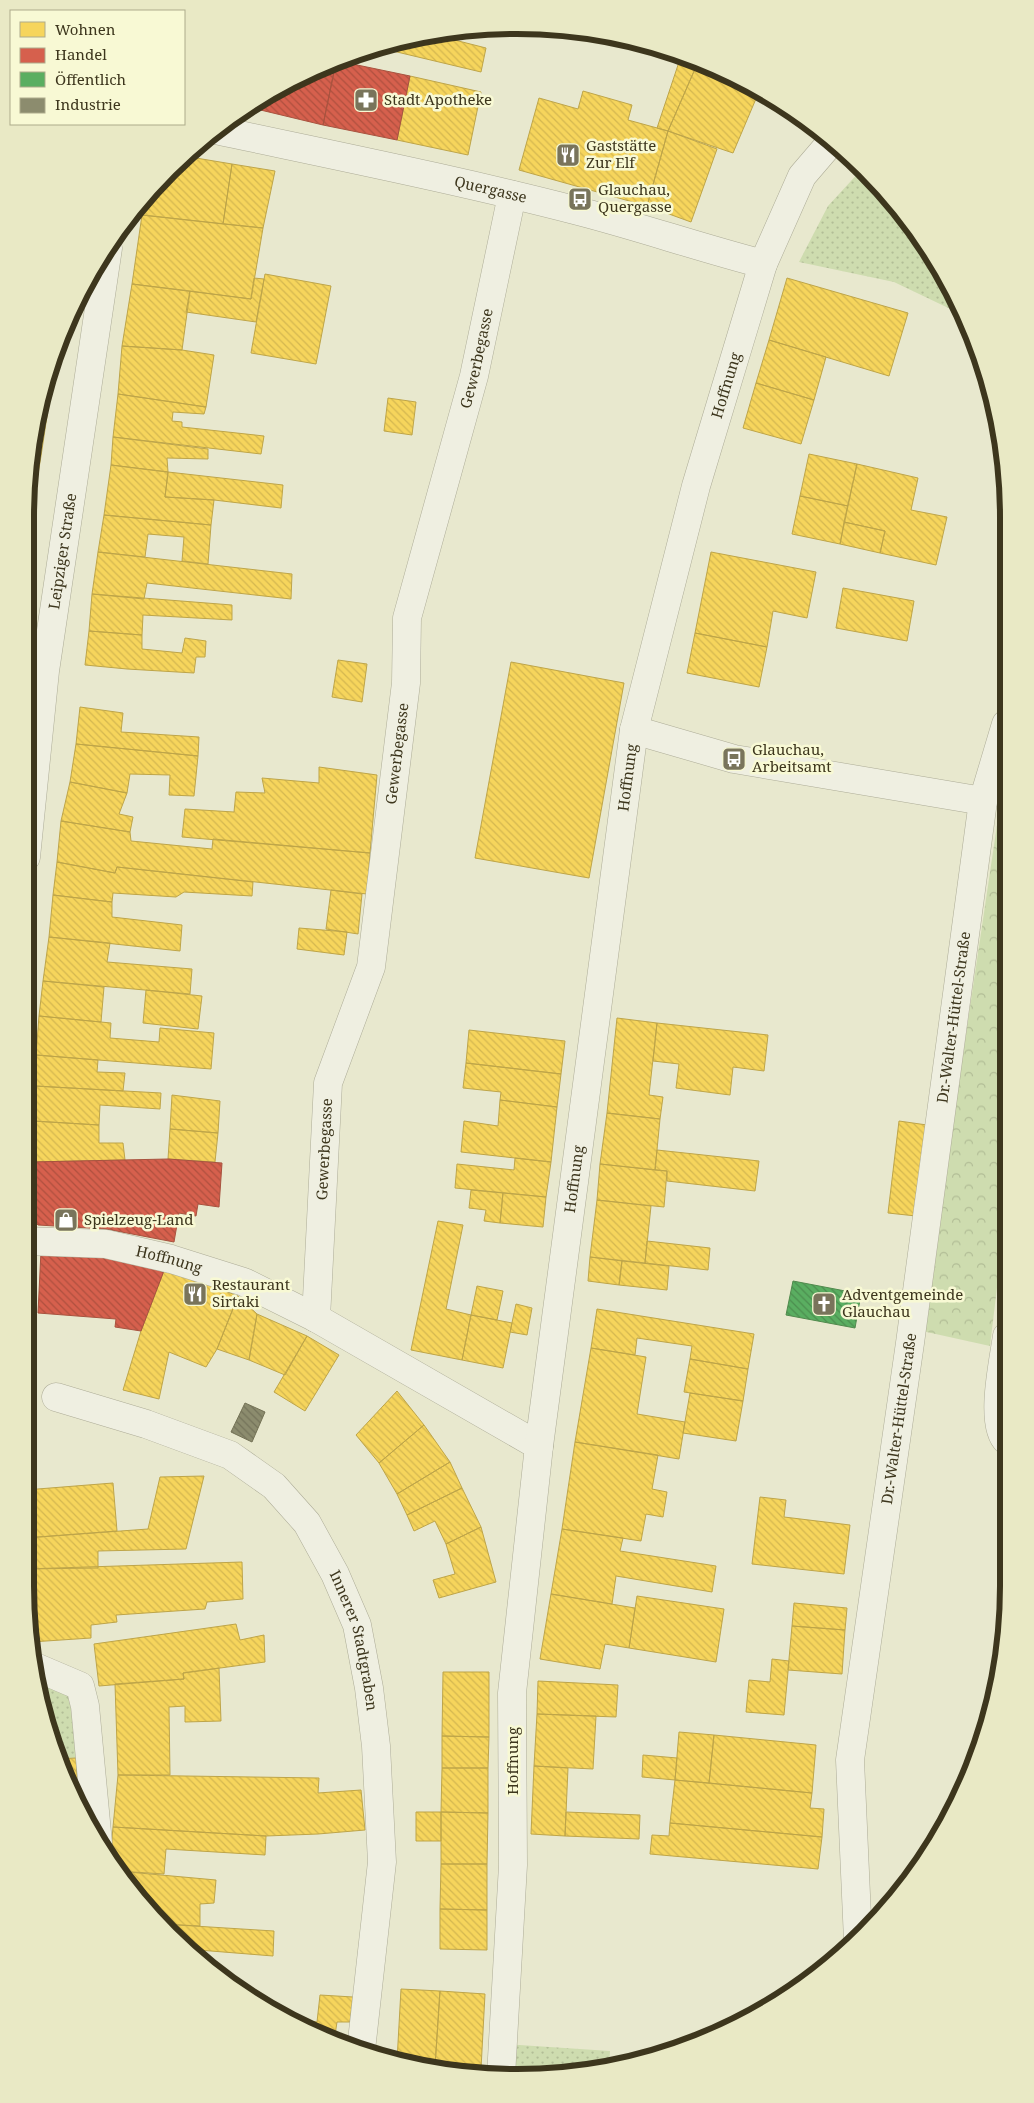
<svg xmlns="http://www.w3.org/2000/svg" width="1034" height="2103" font-family="'Noto Serif',serif">
<style>
.forest{fill:url(#forest-crowns)}
.park{fill:url(#park-dots)}
.homes{fill:url(#homes-back-hatch);stroke:#bea549}
.shops{fill:url(#shops-back-hatch);stroke:#a8533f}
.public{fill:url(#public-back-hatch);stroke:#518a4d}
.industry{fill:url(#industry-back-hatch);stroke:#747256}
.lines{fill:none;stroke-linecap:round;stroke-linejoin:round}
.minor-casing{stroke:#adac97;stroke-width:29}
.minor{stroke:#efefe1;stroke-width:28}
.labels{text-anchor:middle;stroke-width:5;stroke-linejoin:round;paint-order:stroke}
.poi-label{font-size:15px;fill:#3d361d;stroke:#f8f9d4;text-anchor:start}
.street-label{font-size:15px;fill:#3d361d;stroke:#f8f9d4}
.rim{fill:none;stroke:#3d361d;stroke-width:6}
</style>
<defs>
<pattern id="forest-crowns" width="20" height="18" patternUnits="userSpaceOnUse" patternTransform="scale(1.25)"><rect width="20" height="18" fill="#cedcaf"/><path d="M2 6a3 3 0 1 1 6 0M12 15a3 3 0 1 1 6 0" fill="none" stroke="#b2bd96"/></pattern>
<pattern id="park-dots" width="8" height="8" patternUnits="userSpaceOnUse" patternTransform="scale(1.25)"><rect width="8" height="8" fill="#cedcaf"/><path d="M2 2h.1M6 6h.1" fill="none" stroke="#b2bd96" stroke-width="1.8" stroke-linecap="round"/></pattern>
<pattern id="homes-back-hatch" width="6" height="6" patternUnits="userSpaceOnUse" patternTransform="scale(1.25)"><rect width="6" height="6" fill="#f6d55c"/><path d="M-1 5l2 2M0 0l6 6M5-1l2 2" fill="none" stroke="#d4b750"/></pattern>
<pattern id="shops-back-hatch" width="6" height="6" patternUnits="userSpaceOnUse" patternTransform="scale(1.25)"><rect width="6" height="6" fill="#d6604d"/><path d="M-1 5l2 2M0 0l6 6M5-1l2 2" fill="none" stroke="#af503f"/></pattern>
<pattern id="public-back-hatch" width="6" height="6" patternUnits="userSpaceOnUse" patternTransform="scale(1.25)"><rect width="6" height="6" fill="#5aae61"/><path d="M-1 5l2 2M0 0l6 6M5-1l2 2" fill="none" stroke="#4c8e4f"/></pattern>
<pattern id="industry-back-hatch" width="6" height="6" patternUnits="userSpaceOnUse" patternTransform="scale(1.25)"><rect width="6" height="6" fill="#8c8c6e"/><path d="M-1 5l2 2M0 0l6 6M5-1l2 2" fill="none" stroke="#74735a"/></pattern>
</defs>
<rect width="100%" height="100%" fill="#e8e8ce"/>
<!-- forest -->
<path class="forest" d="M1006 784 1007 1204 990 1346 922 1331 1001 798Z"/>
<!-- park -->
<path class="park" d="M862 169 907 218 963 315 894 282 799 262 828 206Z
M34 1680 71 1696 76 1758 58 1759 51 1744Z
M504 2044 610 2051 609 2067 581 2074 501 2076Z"/>
<!-- homes -->
<path class="homes" d="M431 34 486 48 481 72 376 47Z
M681 56 698 62 668 131 657 128Z
M698 62 729 74 727 80 758 94 733 153 668 131Z
M410 76 481 92 468 155 397 140Z
M583 91 632 105 628 120 668 131 647 206 519 170 539 98 578 109Z
M668 131 717 149 691 222 647 206Z
M184 156 232 164 223 224 142 215 145 198Z
M232 164 275 171 263 228 223 224Z
M142 215 263 228 251 299 132 284Z
M265 274 331 286 316 364 251 353Z
M254 278 264 279 256 322 186 312 190 291 251 299Z
M787 278 908 313 889 376 769 340Z
M132 284 190 291 182 350 122 346Z
M769 340 826 357 814 400 756 383Z
M122 346 182 350 214 355 206 407 118 394Z
M50 368H51L47 416 38 414 42 390Z
M756 383 814 400 801 444 743 428Z
M118 394 206 407 204 414 173 412 172 421 182 422V427L264 436 261 454 113 437Z
M388 398 416 402 412 435 384 431Z
M38 414 47 416 41 456 31 455Z
M113 437 208 449V459L167 458 168 472 111 465Z
M809 454 857 464 848 506 800 496Z
M31 455 41 456 35 492 26 490Z
M857 464 918 478 911 510 947 517 936 565 880 553 885 531 844 522Z
M111 465 168 472 165 497 214 500 211 525 104 515Z
M168 472 283 485 281 508 214 500 165 497Z
M800 496 848 506 840 544 792 534Z
M104 515 211 525 208 564 182 561 184 537 148 534 145 557 98 552Z
M844 522 885 531 880 553 840 544Z
M98 552 292 574 291 599 147 583 144 599 92 594Z
M711 552 816 572 807 618 773 611 767 647 695 633Z
M843 588 914 601 907 641 836 628Z
M92 594 232 605V620L143 615 142 635 89 631Z
M89 631 142 635V649L182 653 185 638 206 641 205 657H196L194 673 127 669 85 665Z
M695 633 767 647 759 687 687 673Z
M338 660 367 664 362 702 332 697Z
M511 662 624 683 589 878 475 858Z
M80 707 123 713 121 732 199 737 198 756 76 744Z
M76 744 198 756 194 796 169 795 170 775 130 774 127 793 70 782Z
M319 767 377 775 370 853 182 837 185 809 234 812 236 792 265 793 262 778 319 783Z
M70 782 127 793 119 814 133 817 130 832 61 821Z
M61 821 130 832 131 841 212 849 213 839 370 853 367 894 117 867 115 873 57 862Z
M57 862 115 873 117 867 253 882 252 896 184 892 176 897 113 893 112 902 53 895Z
M331 890 362 894 358 934 326 929Z
M53 895 112 902V917L182 925 180 951 49 937Z
M299 928 347 932 344 955 297 949Z
M49 937 110 943 107 962 192 969 190 994 43 981Z
M43 981 104 987 101 1022 39 1016Z
M146 990 202 996 198 1029 143 1023Z
M39 1016 111 1023 110 1038 159 1042 160 1028 214 1033 211 1069 36 1055Z
M617 1018 657 1023 649 1095 663 1097 660 1119 607 1113Z
M657 1023 768 1035 764 1071 733 1067 730 1095 676 1088 679 1064 653 1061Z
M469 1030 565 1041 561 1074 466 1063Z
M36 1055 98 1060 97 1072 125 1073 123 1091 35 1086Z
M466 1063 561 1074 557 1107 500 1100 501 1092 463 1088Z
M35 1086 161 1093 160 1109 100 1105 99 1125 33 1121Z
M172 1095 220 1101 218 1133 170 1129Z
M500 1100 557 1107 551 1162 461 1152 464 1121 498 1126Z
M607 1113 660 1119 655 1170 600 1164Z
M33 1121 99 1125V1143H123L125 1160 31 1162Z
M899 1121 927 1125 916 1216 888 1213Z
M170 1129 218 1133 215 1162 168 1159Z
M657 1150 759 1161 755 1191 667 1181V1171L655 1170Z
M515 1158 551 1162 546 1197 455 1188 457 1164 514 1170Z
M600 1164 667 1171 664 1207 597 1200Z
M471 1190 503 1193 500 1223 484 1221 486 1210 469 1208Z
M503 1193 546 1197 543 1227 500 1223Z
M597 1200 651 1206 645 1263 590 1257Z
M438 1221 463 1225 446 1309 471 1315 462 1360 411 1350Z
M647 1241 710 1248 708 1270 645 1263Z
M590 1257 622 1261 619 1285 588 1281Z
M622 1261 669 1266 667 1290 619 1285Z
M165 1268 238 1296 217 1349 206 1367 169 1352 159 1399 123 1390 141 1331Z
M477 1286 503 1291 497 1320 471 1315Z
M238 1296 257 1314 249 1360 217 1349Z
M516 1304 532 1308 527 1335 510 1332Z
M597 1309 754 1334 748 1369 690 1359 692 1346 637 1338 635 1355 591 1348Z
M257 1314 307 1336 285 1375 249 1360Z
M471 1315 512 1323 503 1368 462 1360Z
M307 1336 339 1355 305 1411 274 1392Z
M591 1348 646 1357 637 1414 685 1422 679 1459 575 1442Z
M690 1359 748 1369 743 1401 684 1392Z
M397 1391 424 1425 379 1463 356 1435Z
M690 1393 743 1401 736 1441 683 1433Z
M424 1425 450 1462 397 1494 379 1463Z
M575 1442 658 1455 652 1489 667 1492 663 1517 646 1514 641 1541 562 1529Z
M450 1462 462 1488 407 1515 397 1494Z
M204 1476 186 1549 98 1551V1568L25 1569V1538L148 1529 160 1477Z
M113 1483 117 1531 25 1538V1490Z
M462 1488 481 1527 446 1544 435 1521 414 1531 407 1515Z
M760 1497 786 1500 784 1517 850 1525 844 1574 752 1564Z
M481 1527 496 1582 439 1598 433 1580 455 1574 446 1544Z
M562 1529 623 1538 620 1551 716 1566 712 1592 616 1576 612 1604 551 1594Z
M242 1562 243 1599 207 1602 205 1609 116 1615 117 1622 91 1625V1638L31 1642 25 1569Z
M551 1594 635 1608 629 1648 605 1644 600 1669 540 1659Z
M637 1596 724 1609 716 1662 629 1648Z
M794 1603 847 1608 845 1630 792 1626Z
M236 1624 240 1640 264 1635 265 1662 183 1673 184 1679 99 1686 94 1644Z
M792 1626 845 1630 842 1674 788 1670Z
M772 1659 789 1661 784 1715 746 1712 749 1680 770 1682Z
M219 1668 221 1721 185 1722V1706L169 1707 170 1775H118L115 1684 184 1679 183 1673Z
M443 1672H489V1737L442 1736Z
M538 1681 618 1685 616 1717 537 1714Z
M537 1714 596 1716 593 1769 534 1766Z
M679 1732 714 1735 709 1783 675 1780Z
M714 1735 816 1745 812 1793 709 1783Z
M442 1736 489 1737 488 1768H442Z
M643 1755 677 1758 675 1780 642 1777Z
M76 1758 78 1790H72L58 1759Z
M534 1766 568 1768 565 1836 531 1834Z
M442 1768H488V1813L441 1812Z
M118 1775 319 1778 318 1793 361 1790 365 1830 318 1834 266 1836 113 1827Z
M675 1780 812 1793 810 1808 824 1809 822 1837 670 1823Z
M416 1812H441V1841H416Z
M441 1812 488 1813 487 1864H441Z
M566 1812 640 1815 639 1839 565 1836Z
M670 1823 822 1837 818 1869 650 1854 652 1835 669 1836Z
M113 1827 266 1836 265 1855 166 1849 164 1874 117 1871 110 1861Z
M441 1864H487V1910L440 1909Z
M117 1871 216 1880 214 1903 200 1904V1926L162 1924 127 1886Z
M440 1909 487 1910V1950L440 1949Z
M162 1924 274 1931 273 1956 186 1949Z
M401 1989 440 1991 435 2066 407 2064 397 2061Z
M440 1991 485 1994 481 2069 435 2066Z
M320 1995 353 1997 350 2022H337L334 2042 284 2018 317 2022Z
M407 2064 458 2067V2073L421 2068Z"/>
<!-- shops -->
<path class="shops" d="M338 61 410 76 397 140 323 125 336 62Z
M336 62 323 125 248 107 271 91Z
M26 490 35 492 27 527H26Z
M168 1159 222 1163 219 1207 198 1204 196 1216 179 1213 174 1242 106 1229 38 1225 30 1216 31 1162Z
M41 1251 117 1256 165 1268 141 1331 115 1327 116 1319 38 1313Z"/>
<!-- public -->
<path class="public" d="M793 1281 861 1294 855 1328 786 1315Z"/>
<!-- industry -->
<path class="industry" d="M245 1403 265 1412 252 1442 231 1432Z"/>
<g class="lines">
<!-- minor casing -->
<g class="minor-casing">
<g id="minor">
<path id="s1" d="M216 130C337 156 458 180 578 211 640 227 701 248 763 264"/>
<path d="M634 730 734 759 983 801"/>
<path id="s2" d="M26 857 45 671 108 248"/>
<path id="s3" d="M25 1241 106 1244 171 1259 244 1282 316 1318 539 1446"/>
<path id="s4" d="M316 1318 328 1083 371 967 406 683 407 618 474 376 512 195"/>
<path d="M1007 1336C1004 1358 989 1425 1007 1441"/>
<path id="s5" d="M56 1397 146 1424 230 1455 274 1486 307 1523 335 1574 357 1625 369 1688 376 1746 382 1862 361 2050"/>
<path d="M33 1666 80 1686 85 1706 98 1843"/>
<path id="s6" d="M858 1940 850 1760 910 1343 983 801 1006 724"/>
<path id="s7" d="M501 2076 513 1865 512 1693 539 1446 634 730 696 486 763 264 802 176 832 141"/>
</g>
</g>
<!-- minor -->
<use href="#minor" class="minor"/>
</g>
<!-- icons -->
<defs>
<g id="pharmacy-square" transform="scale(1.25)"><rect x="-9" y="-9" width="18" height="18" rx="4" fill="#79745b" stroke="#f8f9d4"/><path d="M-2-6h4v4h4v4h-4v4h-4v-4h-4v-4h4Z" fill="#fff"/></g>
<g id="restaurant-square" transform="scale(1.25)"><rect x="-9" y="-9" width="18" height="18" rx="4" fill="#79745b" stroke="#f8f9d4"/><path d="M-5-6h1v4h1v-4h1v4h1v-4h1v5L-1.5 .5V6h-2V.5L-5-1ZM5-6V6H3V1.5H1.5Q1.5-4 5-6Z" fill="#fff"/></g>
<g id="bus-square" transform="scale(1.25)"><rect x="-9" y="-9" width="18" height="18" rx="4" fill="#79745b" stroke="#f8f9d4"/><path d="M-5-6H5V4H4V6H2V4H-2V6H-4V4H-5ZM-3.5-4V0h7V-4ZM-3.5 1.2v1.5H-2V1.2ZM2 1.2v1.5H3.5V1.2Z" fill="#fff"/></g>
<g id="shop-square" transform="scale(1.25)"><rect x="-9" y="-9" width="18" height="18" rx="4" fill="#79745b" stroke="#f8f9d4"/><path d="M-5-2.5h2.3a2.7 3.5 0 0 1 5.4 0H5L5.5 6h-11ZM-1.5-2.5h3a1.5 2.3 0 0 0-3 0Z" fill="#fff"/></g>
<g id="church-square" transform="scale(1.25)"><rect x="-9" y="-9" width="18" height="18" rx="4" fill="#79745b" stroke="#f8f9d4"/><path d="M-1.2-6h2.4v3.5h3.3v2.4h-3.3V6h-2.4V-.1h-3.3v-2.4h3.3Z" fill="#fff"/></g>
</defs>
<g fill-rule="evenodd">
<use href="#pharmacy-square" x="366" y="100"/>
<use href="#restaurant-square" x="568" y="155"/>
<use href="#bus-square" x="580" y="199"/>
<use href="#bus-square" x="734" y="759"/>
<use href="#shop-square" x="66" y="1220"/>
<use href="#restaurant-square" x="195" y="1294"/>
<use href="#church-square" x="824" y="1304"/>
</g>
<g class="labels">
<!-- poi labels -->
<g class="poi-label">
<text x="384" y="105">Stadt Apotheke</text>
<text x="586" y="151">Gaststätte<tspan x="586" dy="17">Zur Elf</tspan></text>
<text x="598" y="195">Glauchau,<tspan x="598" dy="17">Quergasse</tspan></text>
<text x="752" y="755">Glauchau,<tspan x="752" dy="17">Arbeitsamt</tspan></text>
<text x="84" y="1225">Spielzeug-Land</text>
<text x="212" y="1290">Restaurant<tspan x="212" dy="17">Sirtaki</tspan></text>
<text x="842" y="1300">Adventgemeinde<tspan x="842" dy="17">Glauchau</tspan></text>
</g>
<!-- street labels -->
<g class="street-label">
<text dy="5" stroke="none"><textPath href="#s1" startOffset="281">Quergasse</textPath></text>
<text dy="5" stroke="none"><textPath href="#s4" startOffset="979">Gewerbegasse</textPath></text>
<text dy="5" stroke="none"><textPath href="#s7" startOffset="1711">Hoffnung</textPath></text>
<text dy="5" stroke="none"><textPath href="#s2" startOffset="308">Leipziger Straße</textPath></text>
<text dy="5" stroke="none"><textPath href="#s4" startOffset="574">Gewerbegasse</textPath></text>
<text dy="5" stroke="none"><textPath href="#s7" startOffset="1306">Hoffnung</textPath></text>
<text dy="5" stroke="none"><textPath href="#s6" startOffset="930">Dr.-Walter-Hüttel-Straße</textPath></text>
<text dy="5" stroke="none"><textPath href="#s4" startOffset="169">Gewerbegasse</textPath></text>
<text dy="5" stroke="none"><textPath href="#s7" startOffset="901">Hoffnung</textPath></text>
<text dy="5" stroke="none"><textPath href="#s3" startOffset="146">Hoffnung</textPath></text>
<text dy="5" stroke="none"><textPath href="#s6" startOffset="525">Dr.-Walter-Hüttel-Straße</textPath></text>
<text dy="5" stroke="none"><textPath href="#s5" startOffset="415">Innerer Stadtgraben</textPath></text>
<text transform="translate(513 1761) rotate(-90)" y="5">Hoffnung</text>
</g>
</g>
<!-- crop -->
<path d="M0 0H1034V2103H0ZM517 34H517A483 483 0 0 1 1000 517V1586A483 483 0 0 1 517 2069H517A483 483 0 0 1 34 1586V517A483 483 0 0 1 517 34Z" fill="#e9e9c5" fill-rule="evenodd"/>
<path class="rim" d="M517 34H517A483 483 0 0 1 1000 517V1586A483 483 0 0 1 517 2069H517A483 483 0 0 1 34 1586V517A483 483 0 0 1 517 34Z"/>
<!-- legend -->
<rect x="10" y="10" width="175" height="115" fill="#f8f9d4" stroke="#adab8b"/>
<rect x="20" y="22" width="25" height="15" fill="#f6d55c" stroke="#adab8b"/>
<text x="55" y="35" font-size="15" fill="#3d361d">Wohnen</text>
<rect x="20" y="48" width="25" height="15" fill="#d6604d" stroke="#adab8b"/>
<text x="55" y="60" font-size="15" fill="#3d361d">Handel</text>
<rect x="20" y="72" width="25" height="15" fill="#5aae61" stroke="#adab8b"/>
<text x="55" y="85" font-size="15" fill="#3d361d">Öffentlich</text>
<rect x="20" y="98" width="25" height="15" fill="#8c8c6e" stroke="#adab8b"/>
<text x="55" y="110" font-size="15" fill="#3d361d">Industrie</text>
</svg>
